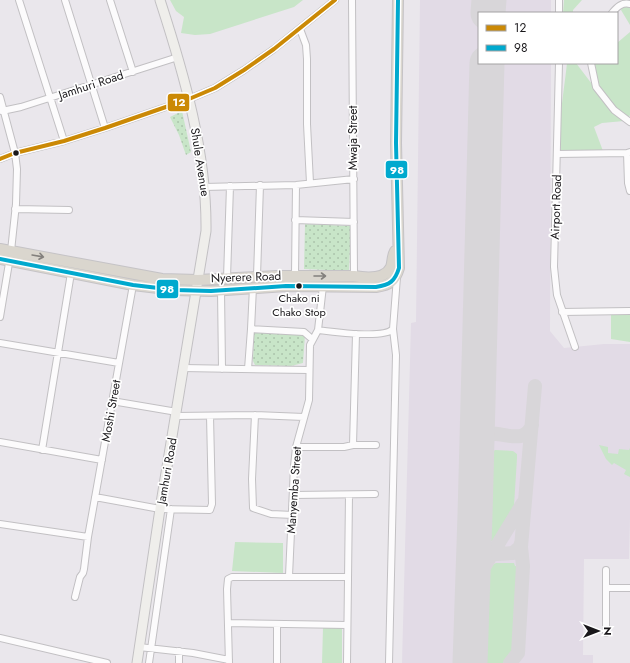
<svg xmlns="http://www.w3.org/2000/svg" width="630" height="663" font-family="Jost,sans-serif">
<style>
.built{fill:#e2dbe6}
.grass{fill:#c8e5c8}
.park{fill:url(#park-dots)}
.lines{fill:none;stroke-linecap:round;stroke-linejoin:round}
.taxiway{stroke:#d8d6d9;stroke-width:14}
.runway{stroke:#d8d6d9;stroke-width:35}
.minor-casing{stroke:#c2c0c3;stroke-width:8}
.secondary-casing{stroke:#c2c0c3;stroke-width:11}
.trunk-casing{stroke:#c5c3c6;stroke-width:12}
.minor{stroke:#fcfbfc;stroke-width:6}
.secondary{stroke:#efeeeb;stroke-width:9}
.trunk{stroke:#dad6ce;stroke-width:10}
.bus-1-casing{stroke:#fff;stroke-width:7}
.bus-2-casing{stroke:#fff;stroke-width:7}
.bus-1{stroke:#cb8905;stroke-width:4}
.bus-2{stroke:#00a9ce;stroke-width:4}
.oneway{stroke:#83807d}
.bus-dot{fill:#19171a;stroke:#fff;stroke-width:1.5}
.labels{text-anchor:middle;stroke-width:3.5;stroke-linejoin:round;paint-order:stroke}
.bus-label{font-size:11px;fill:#19171a;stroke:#fff}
.street-label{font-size:12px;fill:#19171a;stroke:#fff}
.line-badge{stroke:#fff;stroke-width:1.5}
.badge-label{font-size:11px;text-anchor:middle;font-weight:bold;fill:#fff}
</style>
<defs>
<pattern id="park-dots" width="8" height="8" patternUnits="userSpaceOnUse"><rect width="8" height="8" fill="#c8e5c8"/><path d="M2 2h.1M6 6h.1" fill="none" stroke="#abc4ab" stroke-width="1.8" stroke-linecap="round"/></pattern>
</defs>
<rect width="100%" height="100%" fill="#eae7ec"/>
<!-- built -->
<path class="built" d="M420 0H551V13H479V63H551L550 331 564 348 604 344H630V519L629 559H584L583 655H593V663H402L411 323 416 322Z"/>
<!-- grass -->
<path class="grass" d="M170 0H303L294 7 210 34 195 35 181 33 184 17 176 11Z
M564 0H582L573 10V13H563Z
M630 6V25L621 10 623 7Z
M630 32V115L629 117C617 113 606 100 600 88 596 81 595 71 594 63H617V43Z
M567 63H576L601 96 624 121 602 123 594 127 603 151H571L561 150C558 120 564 92 567 63Z
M611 315H630V342L611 339Z
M599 445 608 447V453L618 454 619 449 629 450 630 448V477L624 474 626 470 614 463 612 465 606 459Z
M495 450 513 451 517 454V458L514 506 493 541H491L486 539 489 458 491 453Z
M235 542 283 543V573L232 571Z
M496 563H514L515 566H519L513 654 506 663H483L485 581 492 565Z
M336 627 342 628V663H322L323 628Z"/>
<!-- park -->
<path class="park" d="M182 111 191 152 186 155 179 135 170 117Z
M305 224 351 226 349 271 304 269Z
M254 332 305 335 303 363 291 366 255 365 253 361Z"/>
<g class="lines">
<!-- taxiway -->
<path class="taxiway" d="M477 424 482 430 490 434
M477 444C478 442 479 439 480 438 491 424 524 450 532 425
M474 562 481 555 513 553 520 547 521 543
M473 589 478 577 523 503
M510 663 518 653 523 566 521 547 535 386"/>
<!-- runway -->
<path class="runway" d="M488 13 489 0
M470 663 475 515 487 63"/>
<!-- minor casing -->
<g class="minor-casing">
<path id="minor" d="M19 0 64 141
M65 0 105 128
M110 0 133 72
M352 0 354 276
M559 0V13
M612 13C617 7 622 2 630 4
M300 29 306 45 307 59V124L310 183
M559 63 554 267 557 295 575 347
M591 63 596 87 614 110 630 122
M0 97 15 153 17 169 16 204 11 251 0 317
M2 111 21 107 178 57
M627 153 628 183 630 191
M557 154 627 153 630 152
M0 159 15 153 64 141 105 128 189 99 215 88 244 70 274 49 335 0
M204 187 296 185 354 179
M15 209 69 210
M295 220 354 222
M257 276 260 185
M295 276 296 185
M227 278 230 186
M253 287 251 329 304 332 312 339
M221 290 222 369
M562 312 630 311
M318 330C333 332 384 339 393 329L397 277
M0 343 119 363
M183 368 309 370
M248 369 251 329
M112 401 177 412
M255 415 252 479 253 508 271 514 293 515
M176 416 255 415 304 417
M0 442 102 460
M353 445 356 334
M296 447H344L353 445H376
M42 450 71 273
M293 495 375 494
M95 497 160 509 210 510 212 504 210 416
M0 524 88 537
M289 576 294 466 296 447 309 400 310 345 318 330 323 286
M606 588H630
M75 597 80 577 83 573 84 569 88 537 133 285
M228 623 347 625
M277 624V663
M606 633V570
M0 638 107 663
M139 647 193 653 229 660
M149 663 171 509
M179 663V651
M229 663 227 589 228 579 232 577H347
M347 663 349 495
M389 663 396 355 393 329"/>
</g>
<!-- secondary casing -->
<g class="secondary-casing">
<path id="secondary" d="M137 663 160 509 206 231C207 153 184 74 160 0"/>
</g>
<!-- trunk casing -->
<g class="trunk-casing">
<path id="trunk" d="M0 249 162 279 198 280 277 276H354C366 278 385 280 391 267 393 262 392 256 395 251
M0 259 133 285 175 290 211 291 286 286 376 287C390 285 395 281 399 268L396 143 398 0"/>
</g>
<!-- minor -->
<use href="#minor" class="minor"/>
<!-- secondary -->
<use href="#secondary" class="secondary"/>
<!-- trunk -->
<use href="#trunk" class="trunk"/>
<!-- bus-1 casing -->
<g class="bus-1-casing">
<path id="bus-1" d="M0 159 15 153 64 141 105 128 189 99 215 88 244 70 274 49 335 0"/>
</g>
<!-- bus-2 casing -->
<g class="bus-2-casing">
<path id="bus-2" d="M0 259 133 285 175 290 211 291 286 286 376 287C390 285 395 281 399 268L396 143 398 0"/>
</g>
<!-- bus-1 -->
<use href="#bus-1" class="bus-1"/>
<!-- bus-2 -->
<use href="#bus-2" class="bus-2"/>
</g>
<!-- one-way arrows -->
<defs><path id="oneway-shaft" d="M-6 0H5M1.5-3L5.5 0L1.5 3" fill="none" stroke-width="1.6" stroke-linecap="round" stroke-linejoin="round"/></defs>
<g class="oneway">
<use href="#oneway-shaft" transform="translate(38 256) rotate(10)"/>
<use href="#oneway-shaft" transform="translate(320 276)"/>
</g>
<!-- markers -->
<g class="bus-dot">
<circle cx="16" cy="153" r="3.5"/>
<circle cx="299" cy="286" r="3.5"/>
</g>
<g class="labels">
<!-- bus labels -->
<g class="bus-label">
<text x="299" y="302">Chako ni<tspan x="299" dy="14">Chako Stop</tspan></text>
</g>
<!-- street labels -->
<g class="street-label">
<text transform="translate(91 85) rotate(-18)" y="4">Jamhuri Road</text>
<text transform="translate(353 138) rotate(-90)" y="4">Mwaja Street</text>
<text transform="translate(200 162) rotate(81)" y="4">Shule Avenue</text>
<text transform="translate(556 207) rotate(-88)" y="4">Airport Road</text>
<text transform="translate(246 277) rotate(-2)" y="4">Nyerere Road</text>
<text transform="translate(111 411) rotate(-80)" y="4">Moshi Street</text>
<text transform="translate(167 471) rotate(-80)" y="4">Jamhuri Road</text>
<text transform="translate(294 490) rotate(-86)" y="4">Manyemba Street</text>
</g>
</g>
<g class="line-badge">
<rect x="167" y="93" width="23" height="19" rx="4" fill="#cb8905"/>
<rect x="385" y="160" width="23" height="19" rx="4" fill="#00a9ce"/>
<rect x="156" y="279" width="23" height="20" rx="4" fill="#00a9ce"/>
</g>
<g class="badge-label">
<text x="179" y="106">12</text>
<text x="397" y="174">98</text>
<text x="167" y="293">98</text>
</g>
<!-- legend -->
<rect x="478" y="12" width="140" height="52" fill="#ffffff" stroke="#a3a2a3"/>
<rect x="486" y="25" width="20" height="6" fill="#cb8905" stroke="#a3a2a3"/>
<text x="514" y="32" font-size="12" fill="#19171a">12</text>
<rect x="486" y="45" width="20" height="6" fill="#00a9ce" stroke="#a3a2a3"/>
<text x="514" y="52" font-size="12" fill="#19171a">98</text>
<!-- north arrow -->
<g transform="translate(598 631) rotate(90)" stroke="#ffffff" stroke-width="3" paint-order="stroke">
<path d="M0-3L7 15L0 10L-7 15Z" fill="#19171a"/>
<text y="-6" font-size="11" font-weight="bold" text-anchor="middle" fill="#19171a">N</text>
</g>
</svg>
